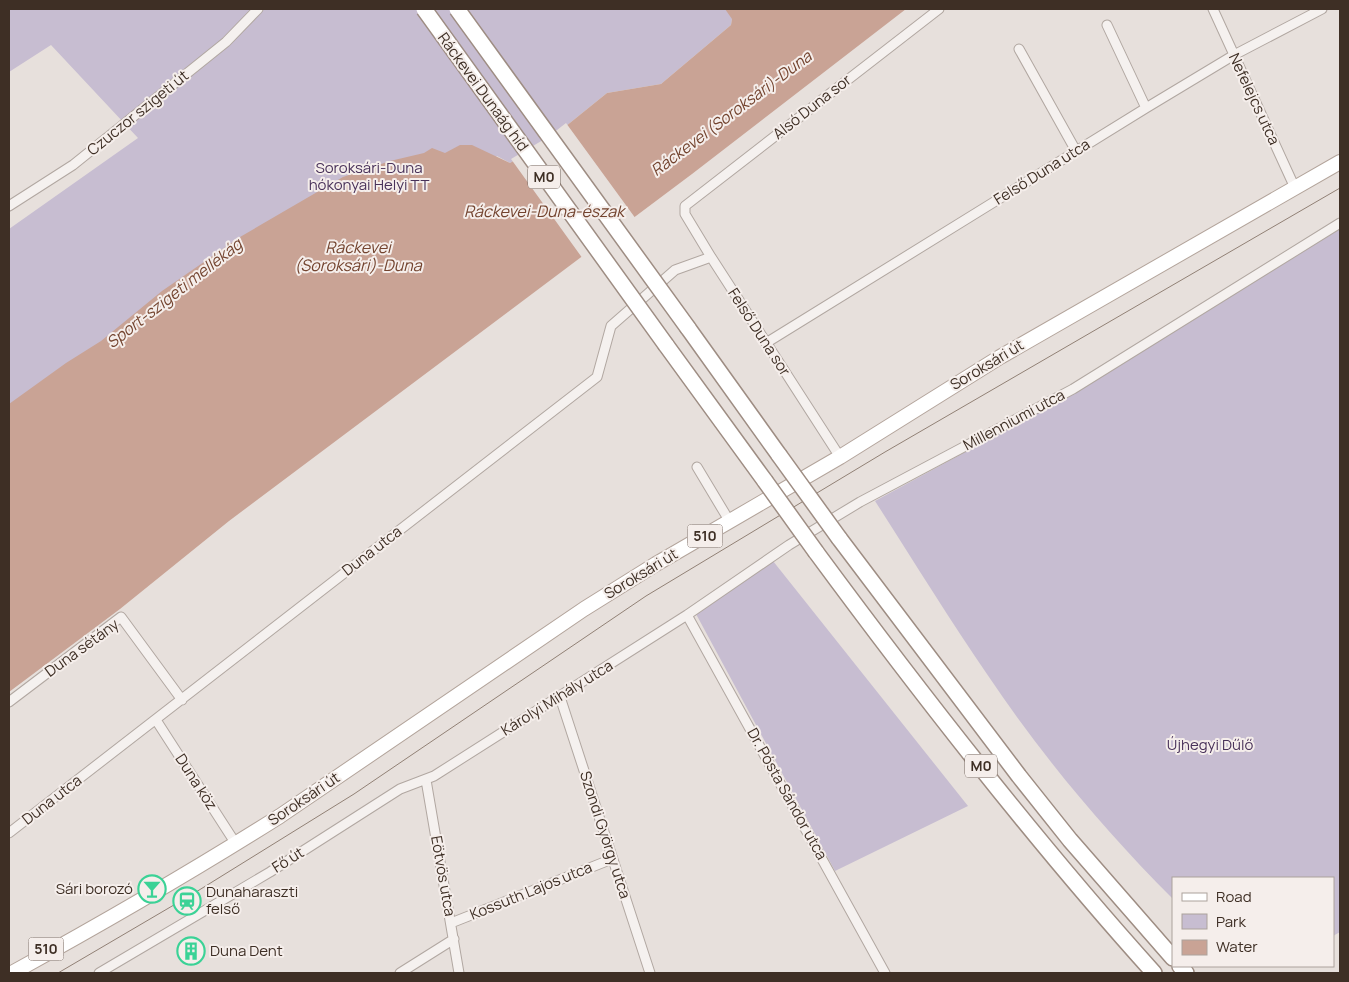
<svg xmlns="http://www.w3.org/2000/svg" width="1349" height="982" font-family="Manrope,sans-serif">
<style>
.green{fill:#c7bdd1}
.water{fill:#c9a395}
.pier{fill:#e7e0dc}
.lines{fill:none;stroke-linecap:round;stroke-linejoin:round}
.street-casing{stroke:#b1a7a1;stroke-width:11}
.primary-casing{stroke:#b3a49b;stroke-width:16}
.highway-casing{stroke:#9e8d83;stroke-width:18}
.street{stroke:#f5f1ef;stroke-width:9}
.primary{stroke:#fff;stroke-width:14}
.highway{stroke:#fff;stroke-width:15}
.tram{stroke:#918075;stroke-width:1}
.highway-bridge-casing{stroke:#9e8d83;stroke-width:18;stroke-linecap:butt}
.highway-bridge{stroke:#fff;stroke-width:15}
.labels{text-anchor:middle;stroke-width:4;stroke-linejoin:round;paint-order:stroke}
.shield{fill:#f5eeeb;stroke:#756860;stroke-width:1}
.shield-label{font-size:14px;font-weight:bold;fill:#3e2f25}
.street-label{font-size:15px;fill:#3e2f25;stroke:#f5eeeb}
.park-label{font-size:15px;fill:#49325a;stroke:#f5eeeb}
.poi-label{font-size:15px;fill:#3e2f25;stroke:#f5eeeb;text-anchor:start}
.water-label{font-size:16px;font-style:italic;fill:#73432e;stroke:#f5eeeb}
</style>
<rect width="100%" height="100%" fill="#e7e0dc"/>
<!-- green -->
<path class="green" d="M9 9H751L732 19 731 25 661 84 607 93 550 139 510 163 497 156 9 567V229L138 138 51 45 9 72Z
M1340 229V932L1333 936V878H1173V899C1105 831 1042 756 989 677 949 619 913 560 875 501L1065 398Z
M773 561 968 806 835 871 696 614Z"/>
<!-- water -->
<path class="water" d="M725 9H906L692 174 229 521 120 609 9 692V404L66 363 101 341 162 291 240 237 343 177 390 161 424 153 432 148 445 153 460 145H472L510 163 550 139 607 93 661 84 731 25 732 19Z"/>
<!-- pier -->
<path class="pier" d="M566 123 636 219 583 259 511 159 548 137Z"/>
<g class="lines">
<!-- street casing -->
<g class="street-casing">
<path id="street" d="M1213 9 1295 188
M1107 25 1146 108
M1019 49 1076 151
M9 206 73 165 226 42 258 9
M766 343 1146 108 1234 55 1322 9
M840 457 711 257 685 214V206L939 9
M697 467 730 522
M687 615 885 973
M560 697 650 973
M9 702 121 617 182 700
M156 720 236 844
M426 780 459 973
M9 833 597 377 611 326 675 270 711 257
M451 923 612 859
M99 973 270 872 400 789 434 776 687 615 789 545 860 502 1073 389 1340 223
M400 973 454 939"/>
</g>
<!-- primary casing -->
<g class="primary-casing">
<path id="primary" d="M12 973C103 923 193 871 280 816L584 609 656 564 840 457 1000 357 1340 162"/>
</g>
<!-- highway casing -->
<g class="highway-casing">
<path id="highway" d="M688 328 779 455
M666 345 765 481
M839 538 1019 776 1070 840 1173 958
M816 552C923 697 1034 840 1154 973
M1180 966 1186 973"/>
</g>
<!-- street -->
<use href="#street" class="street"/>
<!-- primary -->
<use href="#primary" class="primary"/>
<!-- highway -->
<use href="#highway" class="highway"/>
<!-- tram -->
<path class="tram" d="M58 973 196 892 354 794 646 596 885 452 1340 188"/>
<!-- highway-bridge casing -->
<g class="highway-bridge-casing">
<path id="highway-bridge" d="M424 9 666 345
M457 9 688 328
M779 455 839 538
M765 481 816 552"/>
</g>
<!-- highway-bridge -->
<use href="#highway-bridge" class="highway-bridge"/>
</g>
<!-- icons -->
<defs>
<g id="bar-ring" transform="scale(1.4375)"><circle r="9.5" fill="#f5eeeb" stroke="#3bd296" stroke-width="1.5"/><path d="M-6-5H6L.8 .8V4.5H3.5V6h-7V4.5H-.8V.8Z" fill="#3bd296"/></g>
<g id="station-ring" transform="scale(1.4375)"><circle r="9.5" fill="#f5eeeb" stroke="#3bd296" stroke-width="1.5"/><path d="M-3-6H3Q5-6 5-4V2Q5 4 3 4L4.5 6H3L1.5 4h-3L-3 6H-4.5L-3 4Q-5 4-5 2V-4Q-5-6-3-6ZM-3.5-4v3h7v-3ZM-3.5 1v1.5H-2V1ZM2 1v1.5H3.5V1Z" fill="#3bd296"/></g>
<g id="building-ring" transform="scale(1.4375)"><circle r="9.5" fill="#f5eeeb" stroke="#3bd296" stroke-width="1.5"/><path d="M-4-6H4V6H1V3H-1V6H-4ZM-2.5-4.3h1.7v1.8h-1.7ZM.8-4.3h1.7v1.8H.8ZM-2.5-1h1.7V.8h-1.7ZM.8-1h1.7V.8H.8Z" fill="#3bd296"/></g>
</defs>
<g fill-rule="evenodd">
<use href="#bar-ring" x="152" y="889"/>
<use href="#station-ring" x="187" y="901"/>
<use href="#building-ring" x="191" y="951"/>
</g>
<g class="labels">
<!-- shield labels -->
<g class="shield">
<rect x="528" y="165.5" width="32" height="23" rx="4"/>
<rect x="687.5" y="524.5" width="35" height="23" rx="4"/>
<rect x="965" y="754.5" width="32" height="23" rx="4"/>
<rect x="28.5" y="937.5" width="35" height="23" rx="4"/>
</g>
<g class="shield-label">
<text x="544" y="182">M0</text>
<text x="705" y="541">510</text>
<text x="981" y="771">M0</text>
<text x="46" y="954">510</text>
</g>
<!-- street labels -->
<g class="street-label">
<text transform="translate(483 92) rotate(54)" y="5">Ráckevei Dunaág híd</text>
<text transform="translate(1254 99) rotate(65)" y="5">Nefelejcs utca</text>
<text transform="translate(812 107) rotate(-38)" y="5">Alsó Duna sor</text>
<text transform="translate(138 113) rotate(-39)" y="5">Czuczor szigeti út</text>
<text transform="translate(1042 172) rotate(-32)" y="5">Felső Duna utca</text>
<text transform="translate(759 332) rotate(57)" y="5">Felső Duna sor</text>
<text transform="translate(987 365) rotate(-31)" y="5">Soroksári út</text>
<text transform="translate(1014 420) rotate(-28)" y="5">Millenniumi utca</text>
<text transform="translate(372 551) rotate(-38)" y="5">Duna utca</text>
<text transform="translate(641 574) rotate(-31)" y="5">Soroksári út</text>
<text transform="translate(82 648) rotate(-36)" y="5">Duna sétány</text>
<text transform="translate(557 698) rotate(-32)" y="5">Károlyi Mihály utca</text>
<text transform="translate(196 782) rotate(57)" y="5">Duna köz</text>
<text transform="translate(787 794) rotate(61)" y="5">Dr. Pósta Sándor utca</text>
<text transform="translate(304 799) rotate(-34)" y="5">Soroksári út</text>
<text transform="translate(52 800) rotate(-38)" y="5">Duna utca</text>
<text transform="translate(605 835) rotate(72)" y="5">Szondi György utca</text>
<text transform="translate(288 860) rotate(-32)" y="5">Fő út</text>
<text transform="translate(443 876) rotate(80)" y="5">Eötvös utca</text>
<text transform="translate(531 891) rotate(-22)" y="5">Kossuth Lajos utca</text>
</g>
<!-- park labels -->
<g class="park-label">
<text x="369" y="173">Soroksári-Duna<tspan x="369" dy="17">hókonyai Helyi TT</tspan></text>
<text x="1210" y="750">Újhegyi Dűlő</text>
</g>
<!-- poi labels -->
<g class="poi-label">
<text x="133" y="894" text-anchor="end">Sári borozó</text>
<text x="206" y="897">Dunaharaszti<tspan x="206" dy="17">felső</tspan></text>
<text x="210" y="956">Duna Dent</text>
</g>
<!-- water labels -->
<g class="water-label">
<text transform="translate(731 113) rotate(-37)" y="6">Ráckevei (Soroksári)-Duna</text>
<text x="544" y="217">Ráckevei-Duna-észak</text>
<text x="358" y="253">Ráckevei<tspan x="358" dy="18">(Soroksári)-Duna</tspan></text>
<text transform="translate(174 293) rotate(-38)" y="6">Sport-szigeti mellékág</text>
</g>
</g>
<!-- border -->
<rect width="1349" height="982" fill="none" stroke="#3e2f25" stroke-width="20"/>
<!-- legend -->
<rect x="1172" y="877" width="162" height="90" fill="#f5eeeb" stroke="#aca29c"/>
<rect x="1182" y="893" width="25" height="8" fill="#ffffff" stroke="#aca29c"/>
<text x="1216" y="902" font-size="15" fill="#3e2f25">Road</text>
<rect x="1182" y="914" width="25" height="15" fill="#c7bdd1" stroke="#aca29c"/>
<text x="1216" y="927" font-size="15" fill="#3e2f25">Park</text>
<rect x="1182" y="940" width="25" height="15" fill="#c9a395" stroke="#aca29c"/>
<text x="1216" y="952" font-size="15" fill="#3e2f25">Water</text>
</svg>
